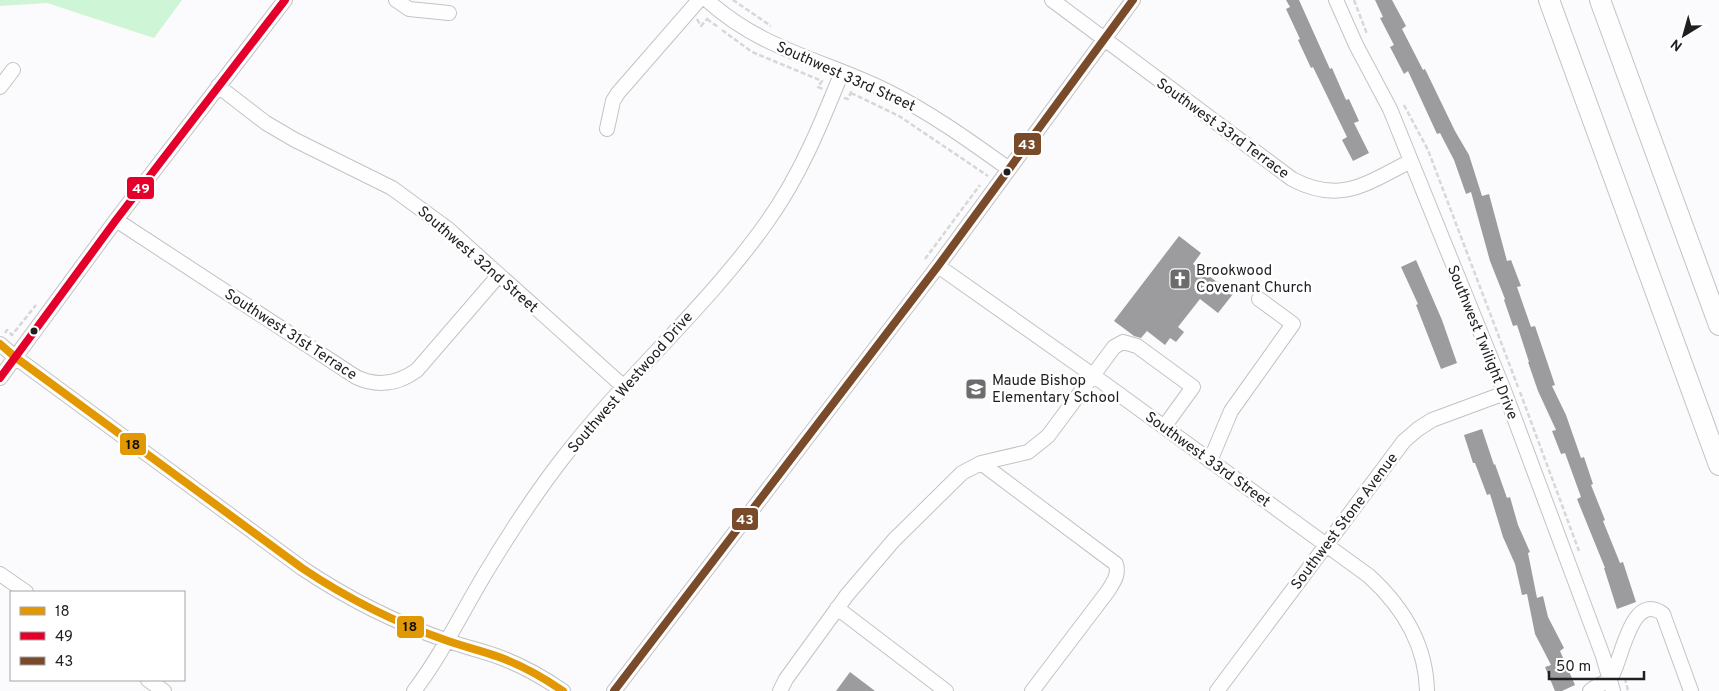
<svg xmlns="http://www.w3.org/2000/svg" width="1719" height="691" font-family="Overpass,sans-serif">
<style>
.green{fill:#cdf5d6}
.building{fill:#9c9c9e}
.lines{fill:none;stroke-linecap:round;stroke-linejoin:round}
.minor-casing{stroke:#c3c3c5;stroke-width:16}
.highway-casing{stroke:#c3c3c5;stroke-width:22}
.path{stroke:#d7d7d8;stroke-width:2.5;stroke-dasharray:5 2.5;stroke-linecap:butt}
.minor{stroke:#fefeff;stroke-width:14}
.highway{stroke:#fefeff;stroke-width:20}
.bus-1-casing{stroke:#fff;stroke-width:11}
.bus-2-casing{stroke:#fff;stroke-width:11}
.bus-3-casing{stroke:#fff;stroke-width:11}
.bus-1{stroke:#e19803;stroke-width:8}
.bus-2{stroke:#e4002b;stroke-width:8}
.bus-3{stroke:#7a4b2a;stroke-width:8}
.bus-dot{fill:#1f1f20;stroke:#fff;stroke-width:2}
.labels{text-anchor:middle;stroke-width:5;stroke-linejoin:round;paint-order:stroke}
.street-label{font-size:15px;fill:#1f1f20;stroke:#fff}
.poi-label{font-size:15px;fill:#1f1f20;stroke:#fff;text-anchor:start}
.line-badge{stroke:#fff;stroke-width:2}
.badge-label{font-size:14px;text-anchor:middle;font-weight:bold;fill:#fff}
.pale-badge-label{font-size:14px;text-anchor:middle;font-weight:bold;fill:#111}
</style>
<rect width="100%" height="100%" fill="#fbfbfd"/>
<!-- green -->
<path class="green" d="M0 0H182L154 38 47 3 0 6Z"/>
<!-- building -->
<path class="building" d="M1286 0H1299L1330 69 1332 68 1346 100 1349 99 1359 121 1354 123 1369 153 1353 161 1342 140 1347 137 1313 67 1311 68 1298 40 1300 39 1286 9 1290 7Z
M1375 0H1392L1406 26 1402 29 1423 70 1425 69 1455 131 1469 155 1482 196 1489 194 1507 261 1511 260 1521 286 1517 287 1531 327 1535 326 1555 385 1552 386 1566 415 1581 458 1584 457 1593 484 1591 485 1605 520 1603 521 1620 563 1623 562 1636 602 1617 609 1604 568H1605L1577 499 1581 497 1565 453 1561 454 1552 431 1556 430 1538 391 1528 362H1529L1517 325 1513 326 1504 300 1505 299 1490 261 1471 192 1466 194 1454 160 1440 133 1437 134 1408 71 1404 74 1390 47 1394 45 1380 18 1383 17Z
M1179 236 1201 253 1193 264 1233 294 1218 313 1200 299 1178 327 1184 332 1176 342 1170 338 1165 345 1147 331 1141 338 1134 336 1114 321Z
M1416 260 1442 320 1457 363 1441 369 1416 305 1418 304 1401 267Z
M1482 429 1494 465 1495 464 1507 498 1510 497 1518 525 1530 552 1528 553 1537 598 1543 596 1548 617 1564 648 1560 651 1575 685 1562 691H1555L1545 667 1551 665 1535 634 1527 594 1522 595 1515 564 1503 537 1490 494 1487 495 1475 463H1473L1464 435Z
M850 672 875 691H836Z"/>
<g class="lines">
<!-- minor casing -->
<g class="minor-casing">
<path id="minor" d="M396 0 409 9 449 13
M707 0C762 50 824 60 887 91 931 113 970 141 1009 169
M1052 0 1292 179C1341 205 1367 183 1411 161
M1336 0 1356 45 1390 109 1505 393 1603 656 1613 691
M218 86 266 123 295 140 392 188 448 229 624 387
M0 87 13 70
M607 129 613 101 618 93 699 0
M116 220 356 377C377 387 398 384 417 370L499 275
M938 266 1094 376 1369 576C1403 607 1426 644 1427 691
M0 344 15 357 302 568C348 599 396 623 448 641 465 647 483 651 499 657 521 665 544 678 563 691
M0 378 116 220 285 0
M1210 461 1231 411 1293 324 1259 299
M981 463 1116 564C1119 575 1114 581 1108 591L1032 691
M0 574 26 592
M837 608 946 691
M148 680 164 691
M414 691C442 654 461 614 485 574 509 534 535 494 563 458 627 375 707 307 767 222 800 176 821 124 842 72
M614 691 938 266 1133 0
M780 691 786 679 847 595 894 540 962 473 981 463 1028 452 1048 436 1114 347 1123 342 1137 346 1193 387 1164 427
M1217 691 1404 441 1418 429 1432 420 1505 393
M1590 691C1596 685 1605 684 1610 679 1621 666 1630 589 1663 614L1691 691"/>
</g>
<!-- highway casing -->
<g class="highway-casing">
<path id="highway" d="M1549 0 1719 465
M1600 0 1719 325"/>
</g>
<!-- path -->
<path class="path" d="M733 0 771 26
M1354 0 1367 34
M697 19 701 26 708 18
M707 19 718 27
M722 30 752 52 822 81 818 87 823 89
M851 93 899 116 988 176
M844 98 848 99 852 90
M1404 105 1428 150 1518 387
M925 259 980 185
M5 333 7 330 12 335 36 305
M1520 392 1579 551
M1625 678 1628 691"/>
<!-- minor -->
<use href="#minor" class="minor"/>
<!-- highway -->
<use href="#highway" class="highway"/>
<!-- bus-1 casing -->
<g class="bus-1-casing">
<path id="bus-1" d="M0 344 15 357 302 568C348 599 396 623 448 641 465 647 483 651 499 657 521 665 544 678 563 691"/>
</g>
<!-- bus-2 casing -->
<g class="bus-2-casing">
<path id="bus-2" d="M0 378 116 220 285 0"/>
</g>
<!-- bus-3 casing -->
<g class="bus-3-casing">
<path id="bus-3" d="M614 691 938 266 1133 0"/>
</g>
<!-- bus-1 -->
<use href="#bus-1" class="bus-1"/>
<!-- bus-2 -->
<use href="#bus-2" class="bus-2"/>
<!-- bus-3 -->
<use href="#bus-3" class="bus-3"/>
</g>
<!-- icons -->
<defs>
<g id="church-square" transform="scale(1.125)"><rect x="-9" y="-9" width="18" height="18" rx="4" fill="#6c6c6d" stroke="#fff"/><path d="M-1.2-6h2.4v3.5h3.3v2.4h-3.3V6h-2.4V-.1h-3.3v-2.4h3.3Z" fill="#fff"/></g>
<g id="school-square" transform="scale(1.125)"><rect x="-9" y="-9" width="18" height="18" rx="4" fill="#6c6c6d" stroke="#fff"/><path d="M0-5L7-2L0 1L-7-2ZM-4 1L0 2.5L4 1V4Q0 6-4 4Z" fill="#fff"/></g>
</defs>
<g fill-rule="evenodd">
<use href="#church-square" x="1180" y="279"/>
<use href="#school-square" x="976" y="389"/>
</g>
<!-- markers -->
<g class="bus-dot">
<circle cx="1007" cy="172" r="4.5"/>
<circle cx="34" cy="331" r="4.5"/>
</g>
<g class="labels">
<!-- street labels -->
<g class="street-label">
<text transform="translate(846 76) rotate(24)" y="5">Southwest 33rd Street</text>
<text transform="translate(1223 128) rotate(36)" y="5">Southwest 33rd Terrace</text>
<text transform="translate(478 259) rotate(41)" y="5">Southwest 32nd Street</text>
<text transform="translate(291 334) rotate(33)" y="5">Southwest 31st Terrace</text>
<text transform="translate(1483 342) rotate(68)" y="5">Southwest Twilight Drive</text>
<text transform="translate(630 382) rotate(-49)" y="5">Southwest Westwood Drive</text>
<text transform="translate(1208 459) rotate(36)" y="5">Southwest 33rd Street</text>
<text transform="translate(1344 521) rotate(-53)" y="5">Southwest Stone Avenue</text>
</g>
<!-- poi labels -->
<g class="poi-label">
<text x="1196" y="275">Brookwood<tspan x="1196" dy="17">Covenant Church</tspan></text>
<text x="992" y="385">Maude Bishop<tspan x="992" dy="17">Elementary School</tspan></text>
</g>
</g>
<g class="line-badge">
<rect x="1013" y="132" width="29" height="24" rx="5" fill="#7a4b2a"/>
<rect x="126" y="176" width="29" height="24" rx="5" fill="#e4002b"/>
<rect x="119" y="432" width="28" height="24" rx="5" fill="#e19803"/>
<rect x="731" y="507" width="28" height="24" rx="5" fill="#7a4b2a"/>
<rect x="396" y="615" width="29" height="24" rx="5" fill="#e19803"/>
</g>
<g class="badge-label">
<text x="1027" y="149">43</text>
<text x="141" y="193">49</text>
<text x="745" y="524">43</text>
</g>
<g class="pale-badge-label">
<text x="133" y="449">18</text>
<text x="410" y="631">18</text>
</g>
<!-- legend -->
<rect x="10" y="591" width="175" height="90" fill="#ffffff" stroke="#a5a5a6"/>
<rect x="20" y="607" width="25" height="8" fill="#e19803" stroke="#a5a5a6"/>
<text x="55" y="616" font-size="15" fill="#1f1f20">18</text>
<rect x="20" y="632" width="25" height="8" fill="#e4002b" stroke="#a5a5a6"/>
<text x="55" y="641" font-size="15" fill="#1f1f20">49</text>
<rect x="20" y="657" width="25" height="8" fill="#7a4b2a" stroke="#a5a5a6"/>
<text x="55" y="666" font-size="15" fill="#1f1f20">43</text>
<!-- north arrow -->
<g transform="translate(1684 35) rotate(217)" stroke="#ffffff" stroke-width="4" paint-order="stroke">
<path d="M0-4L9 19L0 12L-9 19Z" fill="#1f1f20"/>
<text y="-8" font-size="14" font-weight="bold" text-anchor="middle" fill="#1f1f20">N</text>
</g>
<!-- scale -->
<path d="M1549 671v8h95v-8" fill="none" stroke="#1f1f20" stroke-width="2.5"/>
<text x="1556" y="671" font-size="15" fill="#1f1f20" stroke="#ffffff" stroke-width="4" paint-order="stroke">50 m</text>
</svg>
